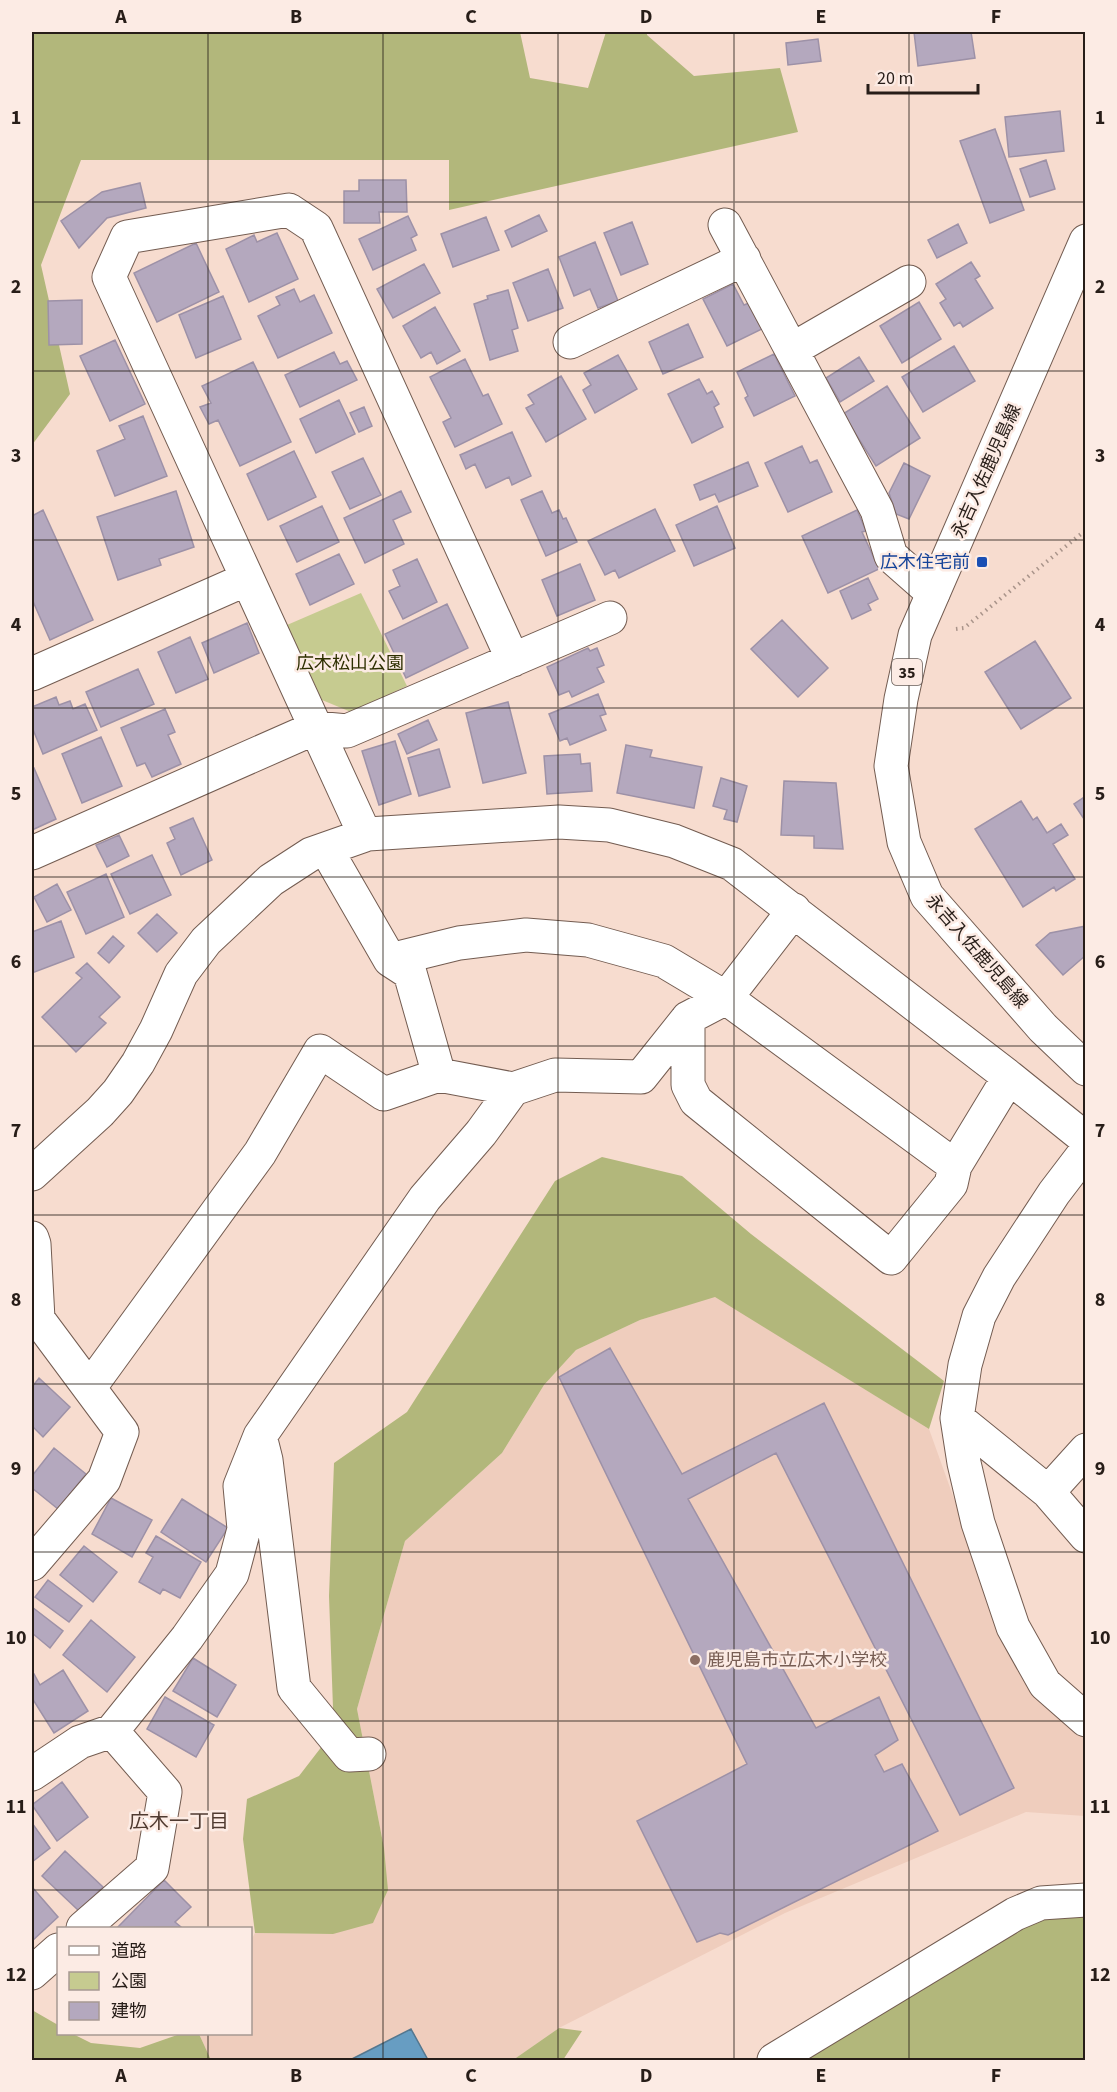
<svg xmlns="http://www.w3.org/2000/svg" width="1117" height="2092" font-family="'Source Sans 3','Noto Sans JP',sans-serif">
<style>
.built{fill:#efcdbd}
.green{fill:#c6cb90}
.forest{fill:#b2b77b}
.water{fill:#679dc2;stroke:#54778f;stroke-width:1.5}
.building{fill:#b4a8be;stroke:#9d91a7;stroke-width:1.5}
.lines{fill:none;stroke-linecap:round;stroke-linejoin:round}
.minor-casing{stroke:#735c51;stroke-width:35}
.major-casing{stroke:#735c51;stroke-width:35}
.path{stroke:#a9948a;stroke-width:4;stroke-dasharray:1.5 4.5;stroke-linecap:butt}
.minor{stroke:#fff;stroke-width:33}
.major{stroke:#fff;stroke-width:33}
.grid{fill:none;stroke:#271d18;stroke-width:1.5;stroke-opacity:0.55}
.transit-dot{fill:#1a4fb4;stroke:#fcebe4;stroke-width:2}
.education-dot{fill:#8d6e63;stroke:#fcebe4;stroke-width:2}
.labels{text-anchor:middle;stroke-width:5;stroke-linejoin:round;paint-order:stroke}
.shield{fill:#fcebe4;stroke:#675b55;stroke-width:1.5}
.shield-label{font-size:16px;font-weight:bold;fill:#271d18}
.street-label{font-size:18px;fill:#271d18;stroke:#fcebe4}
.transit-label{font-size:18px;fill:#164399;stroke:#fcebe4;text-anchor:end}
.park-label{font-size:18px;fill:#2e2f00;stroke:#fcebe4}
.education-label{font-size:18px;fill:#785e54;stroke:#fcebe4;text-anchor:start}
.neighbourhood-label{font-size:20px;fill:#4f3a30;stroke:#fcebe4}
.neatline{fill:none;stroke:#271d18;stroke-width:2}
.grid-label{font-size:20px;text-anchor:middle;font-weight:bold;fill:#271d18}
</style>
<rect width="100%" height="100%" fill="#f7dccf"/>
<!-- built -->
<path class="built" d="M715 1296 929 1429 999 1624 1041 1696 1085 1740V1816L1026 1812 785 1913 559 2028 513 2060H211L199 2034H250L251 1940 255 1933 333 1934 384 1848 357 1709 405 1541 502 1453 544 1385 576 1350 640 1320Z"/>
<!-- green -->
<path class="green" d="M361 593 407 686 351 712 322 700 287 625Z"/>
<!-- forest -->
<path class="forest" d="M32 32H520L530 78 588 88 606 32H647V35L694 76 780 68 798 132 449 210V160H81L41 265 70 394 32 445Z
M602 1157 682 1176 751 1234 944 1381 929 1429 715 1297 640 1320 576 1350 544 1385 502 1453 405 1541 357 1709 384 1848 388 1890 373 1923 333 1934 255 1933 243 1839 247 1799 299 1776 326 1741 333 1708 329 1596 334 1463 407 1412 555 1181Z
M1085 1906V2060H797L1034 1914Z
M32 2010 58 2025V2034H73L91 2043 140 2048 180 2034H199L211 2060H32Z
M559 2028 582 2031 563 2060H513Z"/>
<!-- water -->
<path class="water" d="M411 2029 428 2060H350Z"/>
<!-- building -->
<path class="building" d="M914 32H971L975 58 918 66Z
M818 39 821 61 788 65 786 43Z
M1060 111 1064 151 1009 157 1005 117Z
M995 129 1024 210 990 223 960 141Z
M1046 160 1055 189 1030 197 1020 169Z
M359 180H406L407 212H379L380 223H344V191H359Z
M140 183 146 208 107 218 79 248 61 221 102 192Z
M539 215 547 231 512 247 505 231Z
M408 216 417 235 411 238 416 250 373 270 359 239Z
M486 217 499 250 453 267 441 234Z
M632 222 648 264 621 275 604 233Z
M958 224 967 243 937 258 928 240Z
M277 233 298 279 249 302 226 249 254 235 257 242Z
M595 242 618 301 598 308 590 289 574 296 559 257Z
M196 243 219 292 157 322 134 273Z
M971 262 980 276 975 279 993 308 963 327 960 322 954 326 940 303 946 299 936 284Z
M424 264 440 293 393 318 377 289Z
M548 269 563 308 528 321 513 283Z
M733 284 744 305 749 303 762 329 727 346 703 299Z
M294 289 300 302 314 295 332 333 278 358 258 316 280 305 276 297Z
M508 290 518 328 512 330 518 351 490 360 474 304 488 299 487 296Z
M223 296 241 339 196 358 179 315Z
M82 300V344L49 345 48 301Z
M919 302 941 339 902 363 880 326Z
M435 307 460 351 437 364 431 352 421 358 403 326Z
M688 324 703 357 663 374 649 342Z
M115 340 145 404 110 421 80 356Z
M954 346 975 381 923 412 902 377Z
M334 352 340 364 347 361 357 380 300 407 285 375Z
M774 354 795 396 754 416 745 398 748 396 737 372Z
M618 355 637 389 595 413 583 390 591 385 584 373Z
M859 357 874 381 840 402 826 378Z
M465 359 483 396 488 394 502 424 455 447 443 422 451 418 430 377Z
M253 362 291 442 240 466 218 420 209 424 200 407 211 403 202 386Z
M561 376 586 419 546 442 526 408 534 404 528 395Z
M699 379 707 394 712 391 719 404 714 407 723 427 692 443 668 394Z
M887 386 920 438 876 466 843 414Z
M339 400 355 434 316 453 300 419Z
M364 407 372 426 359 432 350 413Z
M143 416 167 476 115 496 97 451 125 439 119 426Z
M512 432 531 476 512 485 509 477 486 488 475 464 466 469 460 455Z
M802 446 810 463 817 460 832 492 788 512 765 463Z
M294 451 316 497 268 520 247 474Z
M363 458 381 495 350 509 332 472Z
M748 462 758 486 719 502 715 494 700 500 694 485Z
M904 463 930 476 909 519 896 514 889 493Z
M176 491 194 547 159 559 161 565 118 580 97 517Z
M401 491 411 512 393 520 404 544 365 563 344 518Z
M542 491 552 513 559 510 563 519 566 518 577 542 546 556 521 500Z
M322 506 339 542 297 562 280 526Z
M717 506 735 548 694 566 676 525Z
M655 509 675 551 619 578 615 570 605 575 588 541Z
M43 510 93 620 50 640 32 599V516Z
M857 510 866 531 862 532 879 569 828 593 802 536Z
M339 554 354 584 310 605 296 574Z
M417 559 437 602 403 619 389 591 400 586 393 570Z
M580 564 595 600 557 616 542 580Z
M868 578 878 599 868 604 871 610 852 619 840 591Z
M447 604 468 648 406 678 385 634Z
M782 620 828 668 798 697 751 649Z
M247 623 259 653 214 673 202 643Z
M190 637 208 679 176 693 158 652Z
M1035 641 1071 698 1021 729 985 672Z
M588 648 590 651 597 648 604 665 597 668 604 682 572 697 569 691 559 695 547 667Z
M138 669 154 704 101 727 86 692Z
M598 694 606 714 600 716 606 730 570 745 567 738 560 741 549 714Z
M56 697 59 705 70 701 73 709 85 704 97 730 43 754 32 727V707Z
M508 702 526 773 483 783 466 713Z
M165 709 175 732 168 735 181 764 152 777 145 763 137 766 121 728Z
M428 720 437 740 407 754 398 734Z
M101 737 122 786 82 803 62 754Z
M395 741 411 794 379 805 362 751Z
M626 745 652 750 650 757 702 767 694 808 617 793Z
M439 749 450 787 419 796 408 758Z
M580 754 581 764 590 763 592 791 547 794 544 756Z
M34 768 56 819 32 830V769Z
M721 778 747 786 737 822 724 819 727 810 713 806Z
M784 781 836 783 843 849 814 848V836L781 835Z
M1086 796V822L1074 804Z
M1021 801 1033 820 1037 817 1047 833 1061 824 1068 835 1053 844 1075 879 1056 891 1054 887 1023 907 975 829Z
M193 818 212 860 181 875 167 843 175 839 170 828Z
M119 835 129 856 107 867 96 845Z
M152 855 171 895 130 914 111 874Z
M106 874 124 917 86 934 67 892Z
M57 884 71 910 47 922 34 897Z
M157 914 177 933 157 952 138 933Z
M61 921 74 957 32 973V932Z
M1086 926V955L1063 975 1036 945 1050 933Z
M113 936 124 946 109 963 98 953Z
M87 963 120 997 99 1017 106 1023 76 1052 42 1017 82 978 76 973Z
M610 1348 682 1474 824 1403 1014 1788 960 1815 776 1453 688 1499 816 1728 879 1697 898 1740 875 1755 884 1772 902 1764 938 1831 728 1935 720 1933 697 1942 637 1821 747 1764 559 1377Z
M39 1378 70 1407 43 1437 32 1426V1387Z
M54 1448 86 1474 58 1509 32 1488V1476Z
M111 1498 152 1520 132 1557 92 1534Z
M182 1499 228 1528 206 1562 161 1532Z
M156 1536 201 1562 180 1598 163 1589 160 1594 139 1582 153 1557 146 1553Z
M84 1546 117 1572 93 1602 60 1575Z
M48 1580 82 1606 69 1622 35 1597Z
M32 1607 63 1631 50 1648 32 1633Z
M91 1620 135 1657 107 1692 63 1655Z
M193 1658 236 1685 217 1717 173 1691Z
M63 1670 88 1711 54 1733 32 1698V1675L34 1674 40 1685Z
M165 1697 214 1725 196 1757 147 1729Z
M62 1782 88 1817 57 1841 32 1805Z
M32 1823 50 1848 32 1862Z
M65 1851 103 1887 79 1911 42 1876Z
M164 1880 191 1907 175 1922 181 1927 117 1928Z
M32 1887 58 1917 32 1941Z"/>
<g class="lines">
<!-- minor casing -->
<g class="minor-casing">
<path id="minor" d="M725 225 877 510 891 556 933 593
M570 342 744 259
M793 349 909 282
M32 674 247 579
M365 835 109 277 127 237 289 210 316 228 513 660
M32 853 315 728 347 731 610 618
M390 960 459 943 526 935 588 940 664 961 726 998 794 910
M688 1018V1085L696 1101 891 1258 951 1184 955 1166 1009 1077
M513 1089 555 1075 641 1077 688 1018 726 998 955 1166
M1086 1151 1054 1193 999 1277 979 1316 965 1365 957 1418 964 1463 978 1523 1013 1627 1045 1684 1086 1720
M32 1174 100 1112 118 1092 138 1063 156 1030 181 974 206 941 271 880 311 854 368 834 559 822 609 825 674 841 732 864 1009 1077 1086 1139
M32 1238 34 1244 38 1319 122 1432 104 1480 32 1564
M90 1387 260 1153 320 1051 384 1094 439 1075
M957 1418 1048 1492 1086 1536
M260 1436 266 1460 294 1688 349 1755 369 1754
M1048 1492 1086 1450
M32 1774 80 1742 112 1731 187 1638 232 1574 244 1529 240 1486 260 1436 425 1198 481 1133 513 1089 439 1075 410 973 390 960 326 849
M83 1928 152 1868 165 1792 112 1731
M32 1973 58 1950
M774 2060 1015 1914 1041 1903 1086 1900"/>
</g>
<!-- major casing -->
<g class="major-casing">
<path id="major" d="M1086 241 915 635 901 699 891 766 904 842 927 896 1043 1028 1086 1069"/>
</g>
<!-- path -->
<path class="path" d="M956 629 964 628 1086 530"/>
<!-- minor -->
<use href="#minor" class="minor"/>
<!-- major -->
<use href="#major" class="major"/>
</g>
<!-- grid -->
<path class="grid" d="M208 32V1928M383 32V2060M558 32V2060M734 32V2060M909 32V2060M32 202H1086M32 371H1086M32 540H1086M32 708H1086M32 877H1086M32 1046H1086M32 1215H1086M32 1384H1086M32 1552H1086M32 1721H1086M32 1890H1086M208 2034V2060"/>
<!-- markers -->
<rect class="transit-dot" x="976" y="556" width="12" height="12" rx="3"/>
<circle class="education-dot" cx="695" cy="1660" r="6"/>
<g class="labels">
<!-- shield labels -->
<rect class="shield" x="892" y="659" width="30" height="26" rx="4.5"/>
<g class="shield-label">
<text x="907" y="678">35</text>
</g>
<!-- street labels -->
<g class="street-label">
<text transform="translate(986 471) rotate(-66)" y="6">永吉入佐鹿児島線</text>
<text transform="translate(977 951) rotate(49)" y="6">永吉入佐鹿児島線</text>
</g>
<!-- transit labels -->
<g class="transit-label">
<text x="970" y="568">広木住宅前</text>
</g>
<!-- park labels -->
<g class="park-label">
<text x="350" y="669">広木松山公園</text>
</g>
<!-- education labels -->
<g class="education-label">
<text x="707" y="1666">鹿児島市立広木小学校</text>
</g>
<!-- neighbourhood labels -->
<g class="neighbourhood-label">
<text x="179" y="1828">広木一丁目</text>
</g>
</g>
<!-- border -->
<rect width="1117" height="2092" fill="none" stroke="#fcebe4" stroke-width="66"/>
<!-- legend -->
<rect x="57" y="1927" width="195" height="108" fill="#fcebe4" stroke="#a79992" stroke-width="1.5"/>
<rect x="69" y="1946" width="30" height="9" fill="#ffffff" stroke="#a79992" stroke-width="1.5"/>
<text x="111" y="1957" font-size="18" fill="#271d18">道路</text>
<rect x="69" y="1972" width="30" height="18" fill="#c6cb90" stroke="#a79992" stroke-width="1.5"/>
<text x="111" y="1987" font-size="18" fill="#271d18">公園</text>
<rect x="69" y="2002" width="30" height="18" fill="#b4a8be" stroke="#a79992" stroke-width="1.5"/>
<text x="111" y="2017" font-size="18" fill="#271d18">建物</text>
<!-- scale -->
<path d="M868 84v9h110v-9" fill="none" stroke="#271d18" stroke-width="3"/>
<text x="877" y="84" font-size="18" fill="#271d18" stroke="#fcebe4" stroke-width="4.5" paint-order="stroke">20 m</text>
<rect x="33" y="33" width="1051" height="2026" class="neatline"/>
<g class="grid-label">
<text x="121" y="23">A</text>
<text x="296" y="23">B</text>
<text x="471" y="23">C</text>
<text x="646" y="23">D</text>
<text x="821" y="23">E</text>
<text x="996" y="23">F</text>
<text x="16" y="124">1</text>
<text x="1100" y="124">1</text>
<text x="16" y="293">2</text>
<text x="1100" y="293">2</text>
<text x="16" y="462">3</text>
<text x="1100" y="462">3</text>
<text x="16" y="631">4</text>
<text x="1100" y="631">4</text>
<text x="16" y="800">5</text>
<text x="1100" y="800">5</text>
<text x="16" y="968">6</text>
<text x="1100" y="968">6</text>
<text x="16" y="1137">7</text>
<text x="1100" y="1137">7</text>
<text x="16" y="1306">8</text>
<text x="1100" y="1306">8</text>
<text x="16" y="1475">9</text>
<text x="1100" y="1475">9</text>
<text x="16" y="1644">10</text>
<text x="1100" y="1644">10</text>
<text x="16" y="1813">11</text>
<text x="1100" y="1813">11</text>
<text x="16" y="1981">12</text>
<text x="1100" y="1981">12</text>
<text x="121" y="2082">A</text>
<text x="296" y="2082">B</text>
<text x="471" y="2082">C</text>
<text x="646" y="2082">D</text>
<text x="821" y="2082">E</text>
<text x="996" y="2082">F</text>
</g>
</svg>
